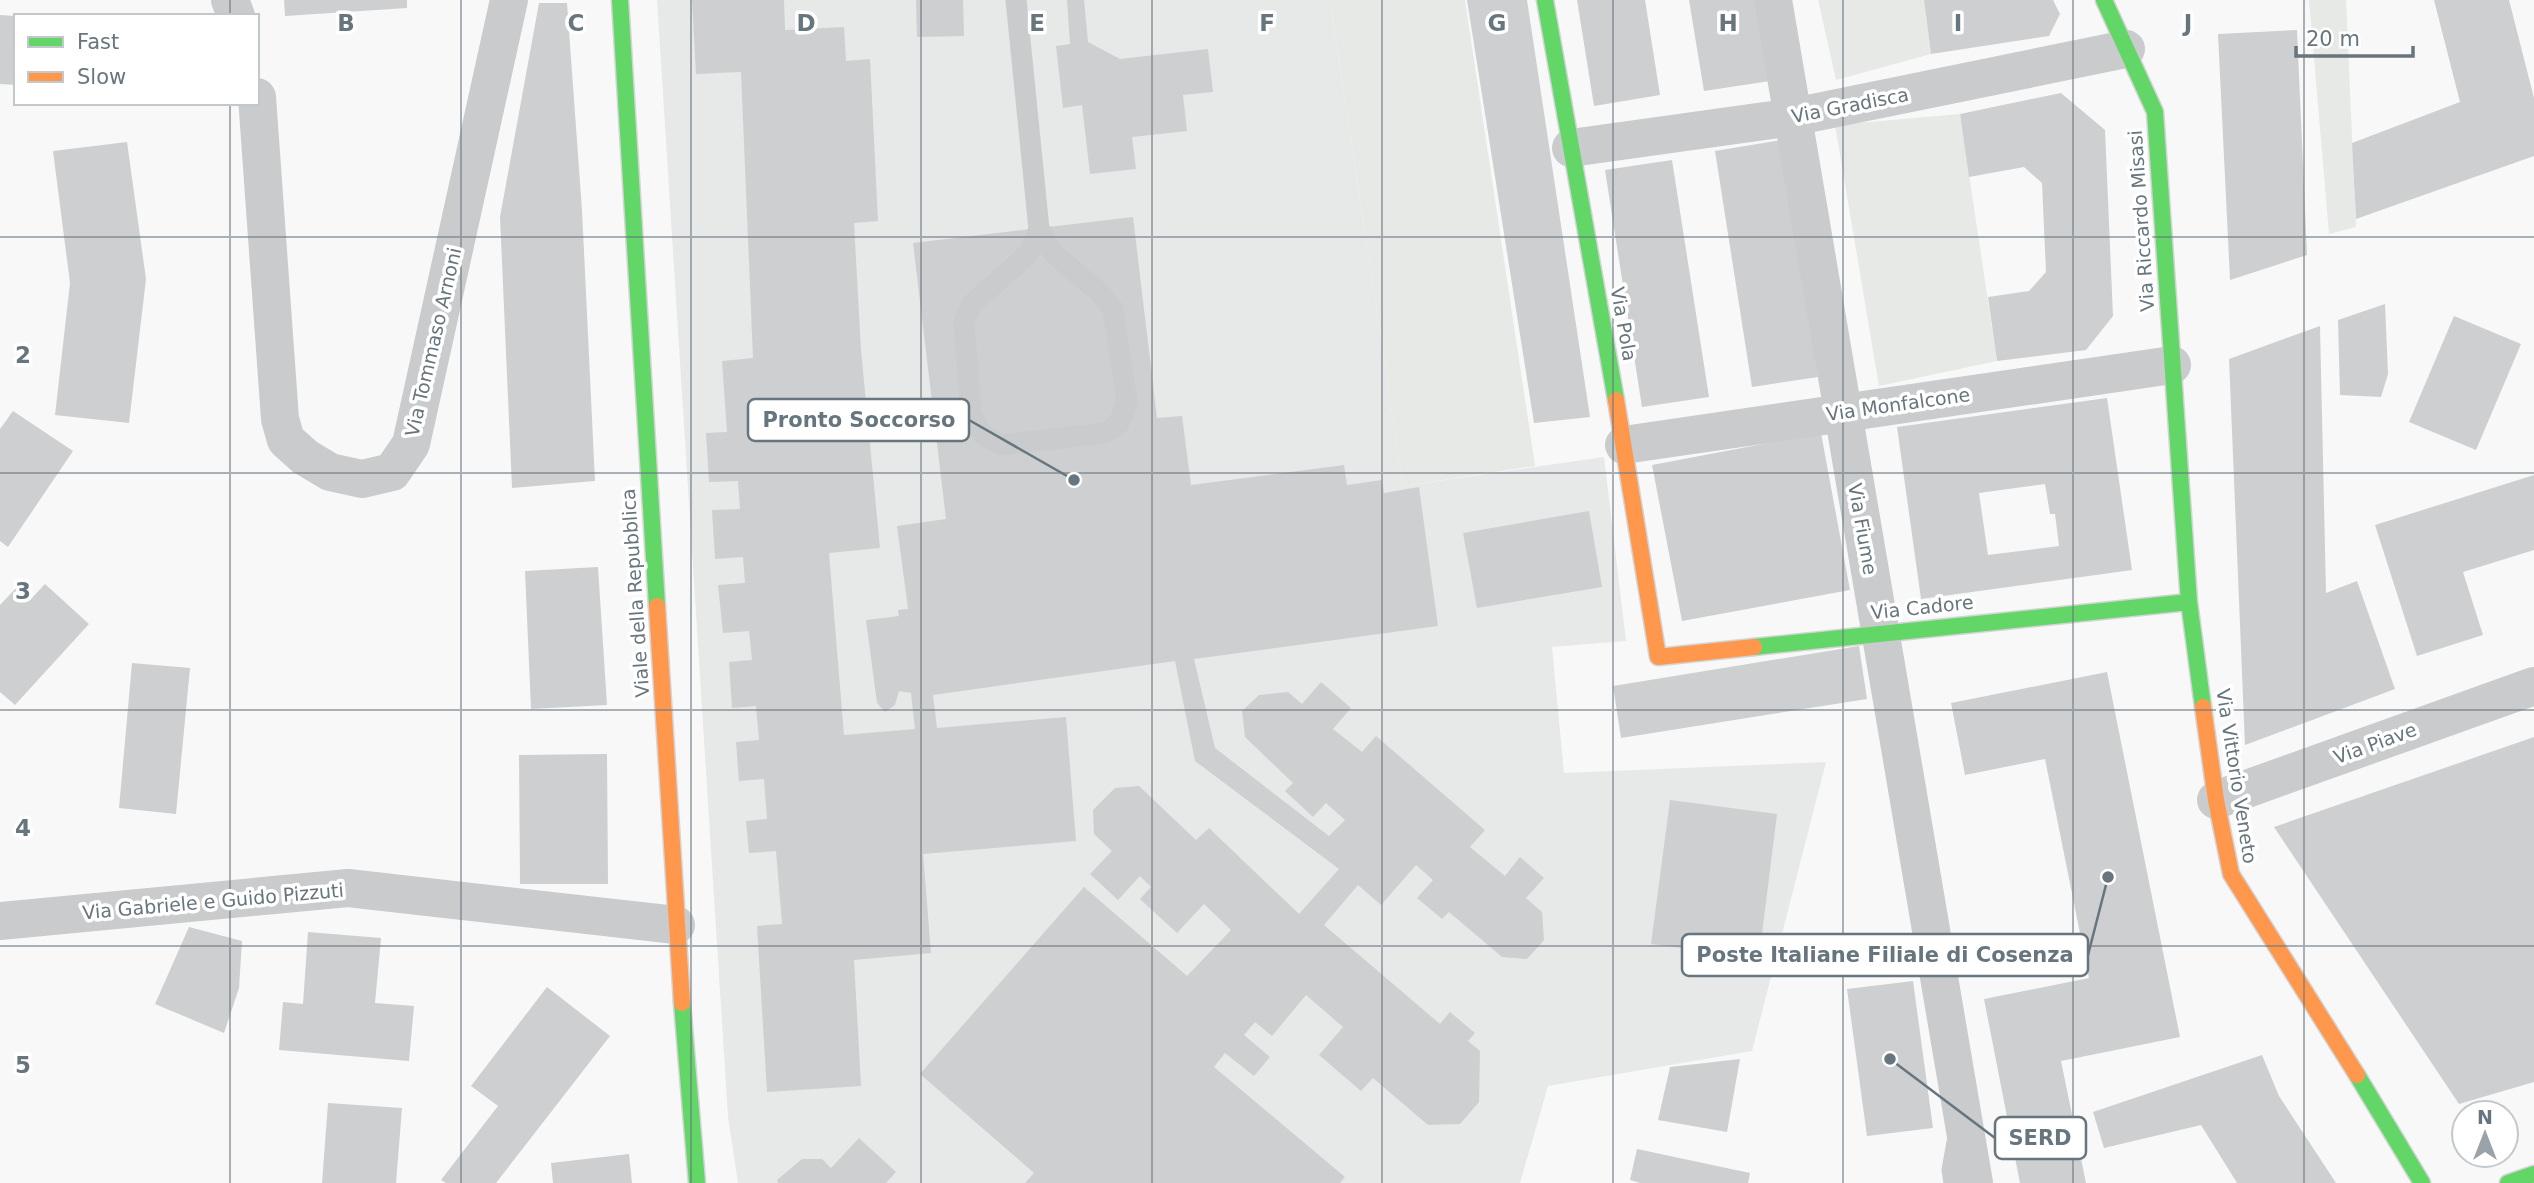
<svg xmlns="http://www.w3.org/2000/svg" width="2534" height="1183" font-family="'DejaVu Sans',sans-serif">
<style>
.built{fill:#e7e8e8}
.green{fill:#e7e9e6}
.building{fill:#cecfd0;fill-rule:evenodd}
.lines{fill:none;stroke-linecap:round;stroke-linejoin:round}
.fast-casing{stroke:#d3d4d5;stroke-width:19}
.slow-casing{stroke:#d3d4d5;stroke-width:19}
.lane{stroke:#c9cbcc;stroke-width:21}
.street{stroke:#c9cbcc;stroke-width:38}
.fast{stroke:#63d668;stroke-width:16}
.slow{stroke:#ff974d;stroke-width:16}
.grid{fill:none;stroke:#67757e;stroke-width:2;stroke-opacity:0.55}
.labels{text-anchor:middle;stroke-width:7;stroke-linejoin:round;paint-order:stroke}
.street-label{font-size:19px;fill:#67757e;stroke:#fff}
.grid-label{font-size:23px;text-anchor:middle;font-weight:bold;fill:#67757e;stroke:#fff;stroke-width:7;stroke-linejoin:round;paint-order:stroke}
.leader{fill:none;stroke:#67757e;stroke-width:2.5}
.callout-dot{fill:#67757e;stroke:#fff;stroke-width:2.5}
.callout{fill:#fff;stroke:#67757e;stroke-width:2.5}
.callout-label{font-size:21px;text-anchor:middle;font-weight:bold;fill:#67757e}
</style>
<rect width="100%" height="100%" fill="#f8f8f8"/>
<!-- built -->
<path class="built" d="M657 0H1330L1403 486 1604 457 1626 641 1552 647 1564 773 1826 762 1752 1051 1548 1086 1520 1183H738L728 1117Z"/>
<!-- green -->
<path class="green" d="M1330 0H1465L1535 466 1403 486Z
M1818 0H1924L1931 54 1836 80Z
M2309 0H2346L2356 227 2329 234Z
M1960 114 1997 361 1879 386 1835 125Z"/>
<!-- building -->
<path class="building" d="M284 0H407V8L285 16Z
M692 0H784L785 30 844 27 846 61 870 59 878 221 854 223 861 350 880 548 829 553 844 735 915 729 911 693 899 691 895 705 885 712 877 703 866 620 899 616 898 610 908 609 897 526 946 519 913 243 1133 217 1157 418 1182 416 1191 485 1344 465 1347 485 1382 480 1384 493 1419 487 1438 626 1194 659 1215 748 1329 836 1345 820 1326 803 1313 817 1285 791 1293 783 1245 737 1242 711 1259 695 1288 692 1302 704 1321 682 1351 708 1333 729 1362 752 1376 736 1485 830 1470 847 1505 876 1520 857 1544 878 1526 898 1542 912 1544 940 1527 959 1502 957 1449 912 1442 919 1417 898 1433 880 1416 865 1381 905 1358 885 1324 925 1440 1024 1450 1012 1475 1033 1468 1041 1480 1051 1479 1102 1460 1124 1428 1125 1373 1078 1361 1091 1319 1055 1343 1027 1306 995 1272 1036 1255 1022 1244 1035 1270 1057 1254 1076 1225 1053 1214 1067 1345 1177 1340 1183H1025L1034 1173 920 1074 1084 887 1187 976 1231 930 1204 904 1177 933 1140 899 1151 887 1140 876 1118 900 1090 874 1112 851 1094 834 1093 810 1115 788 1139 786 1196 840 1209 828 1299 914 1339 869 1195 761 1175 661 933 695 937 728 1066 717 1076 841 923 854 931 953 854 960 861 1086 767 1092 757 926 782 924 776 851 749 853 746 821 767 819 764 779 739 781 736 742 759 740 756 706 732 708 729 662 752 660 749 631 723 633 718 585 745 583 743 557 715 559 712 510 740 509 738 481 709 482 706 433 727 432 722 361 753 358 741 72 696 74Z
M916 0H963L964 36 917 37Z
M1067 0H1084L1088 42 1120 59 1208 49 1213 92 1183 95 1187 131 1132 137 1136 169 1090 174 1082 105 1063 108 1056 46 1070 44Z
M1467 0H1527L1590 417 1534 423Z
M1577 0H1645L1660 95 1594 106Z
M1689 0H1757L1770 81 1704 91Z
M1924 0H2053L2060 14 2049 36 1931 54Z
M2434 0H2509L2534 98V156L2356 219 2352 143 2460 102Z
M539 3H567L582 210 595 481 512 488 500 217Z
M0 15 16 16V85L0 84Z
M2297 30 2307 255 2230 280 2218 34Z
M2061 93 2105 130 2113 316 2086 350 1997 361 1988 297 2029 291 2046 272 2042 183 2024 167 1969 177 1960 114Z
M1781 140 1818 377 1752 387 1715 151Z
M127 142 146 279 129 423 55 415 70 283 53 151Z
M1672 160 1709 397 1642 407 1605 170Z
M2385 304 2388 374 2381 397 2340 395 2338 320Z
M2454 316 2521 344 2476 450 2409 422Z
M2320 326 2326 593 2357 581 2395 689 2245 745 2229 359Z
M2107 398 2132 570 1921 599 1897 427ZM2045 484 2050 514H2055L2059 546 1988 555 1979 493Z
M13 411 73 451 8 547 0 541V429Z
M1821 433 1850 590 1682 621 1652 465Z
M2534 475V550L2463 572 2483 635 2417 656 2375 525Z
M1589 511 1602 587 1477 608 1463 533Z
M598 567 607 705 531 709 525 571Z
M45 584 89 624 15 705 0 692V605L17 587 30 600Z
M1859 646 1867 699 1621 738 1613 686Z
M132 663 190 668 176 814 119 808Z
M2107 672 2180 1037 2061 1061 2086 1183H2020L1984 999 2089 978 2045 759 1965 775 1951 703Z
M2534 737V1082L2459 1104 2274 827Z
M607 754 608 884H520L519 755Z
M1670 800 1777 814 1759 958 1651 944Z
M189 927 242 941 239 988 224 1033 155 1004Z
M308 932 381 938 375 1003 414 1006 409 1061 279 1050 283 1002 303 1004Z
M1913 981 1933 1128 1867 1136 1847 989Z
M547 987 610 1036 496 1183H446L441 1180 498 1106 471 1086Z
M2262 1055 2279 1096 2336 1183H2237L2201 1125 2104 1148 2093 1112Z
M1740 1059 1727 1132 1658 1120 1670 1067Z
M328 1103 402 1108 396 1183H322Z
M859 1138 896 1172 886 1183H778L777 1180 802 1159H822L831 1168Z
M1637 1149 1750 1173 1748 1183H1640L1630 1180Z
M629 1154 632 1183H553L551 1163Z"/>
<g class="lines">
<!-- fast casing -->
<g class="fast-casing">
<path id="fast" d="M620 0 657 606
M1545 0 1616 400
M2104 0 2155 112 2189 602 2203 707
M1754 647 2189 602
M682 1003 697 1183
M2357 1075 2422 1183
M2508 1183 2534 1174"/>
</g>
<!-- slow casing -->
<g class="slow-casing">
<path id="slow" d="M1616 400 1658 657 1754 647
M657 606 682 1003
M2203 707 2216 800 2231 874 2357 1075"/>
</g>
<!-- lane -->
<path class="lane" d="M1016 0 1039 229
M1039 229 1054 254 1100 293 1113 309 1127 402 1119 423 1106 433 1001 445 982 434 971 414 964 323 971 305 1029 253Z
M1954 1183 1952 1170 1957 1142"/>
<!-- street -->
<path class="street" d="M230 0 236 16
M1773 0 1974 1183
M257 97 280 419 286 440 305 457 330 472 362 479 392 472 411 444 509 0
M1571 148 1793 117 2126 49
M1624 445 2172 365
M2216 800 2534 686
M0 921 348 888 676 925"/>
<!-- fast -->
<use href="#fast" class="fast"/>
<!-- slow -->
<use href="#slow" class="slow"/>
</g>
<!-- grid -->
<path class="grid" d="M230 0V16M461 0V1183M691 0V1183M921 0V1183M1152 0V1183M1382 0V1183M1613 0V1183M1843 0V1183M2073 0V1183M2304 0V1183M230 103V1183M0 237H2534M0 473H2534M0 710H2534M0 946H2534"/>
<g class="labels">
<!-- street labels -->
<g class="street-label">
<text transform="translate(1850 105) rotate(-11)" y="7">Via Gradisca</text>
<text transform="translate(2141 221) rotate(-94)" y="7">Via Riccardo Misasi</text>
<text transform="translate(1624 324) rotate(80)" y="7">Via Pola</text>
<text transform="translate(433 342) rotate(-77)" y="7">Via Tommaso Arnoni</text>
<text transform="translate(1898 404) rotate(-8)" y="7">Via Monfalcone</text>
<text transform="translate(1863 529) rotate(80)" y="7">Via Fiume</text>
<text transform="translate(635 593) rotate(-94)" y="7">Viale della Repubblica</text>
<text transform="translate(1922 607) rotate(-6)" y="7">Via Cadore</text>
<text transform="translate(2375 743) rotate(-20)" y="7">Via Piave</text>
<text transform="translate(2237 776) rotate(81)" y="7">Via Vittorio Veneto</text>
<text transform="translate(213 901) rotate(-5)" y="7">Via Gabriele e Guido Pizzuti</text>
</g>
</g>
<g class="grid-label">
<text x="346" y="31">B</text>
<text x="576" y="31">C</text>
<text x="806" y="31">D</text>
<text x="1037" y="31">E</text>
<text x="1267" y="31">F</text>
<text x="1497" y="31">G</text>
<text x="1728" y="31">H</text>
<text x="1958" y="31">I</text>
<text x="2188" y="31">J</text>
<text x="23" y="363">2</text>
<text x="23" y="599">3</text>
<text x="23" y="836">4</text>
<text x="23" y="1073">5</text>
</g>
<!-- callouts -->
<path class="leader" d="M1074 480L969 420M2108 877L2088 955M1890 1059L1995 1138"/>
<g class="callout-dot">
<circle cx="1074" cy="480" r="7"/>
<circle cx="2108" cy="877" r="7"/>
<circle cx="1890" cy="1059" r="7"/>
</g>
<g class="callout">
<rect x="748" y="399" width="221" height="42" rx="7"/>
<rect x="1682" y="934" width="406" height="42" rx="7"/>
<rect x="1995" y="1117" width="91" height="42" rx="7"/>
</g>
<g class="callout-label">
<text x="859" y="427">Pronto Soccorso</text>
<text x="1885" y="962">Poste Italiane Filiale di Cosenza</text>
<text x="2040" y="1145">SERD</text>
</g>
<!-- legend -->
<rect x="14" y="14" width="245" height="91" fill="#ffffff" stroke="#c2c8cb" stroke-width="2"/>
<rect x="28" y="37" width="35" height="10" fill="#63d668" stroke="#c2c8cb" stroke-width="2"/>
<text x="77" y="49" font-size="21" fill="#67757e">Fast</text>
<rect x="28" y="72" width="35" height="10" fill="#ff974d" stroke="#c2c8cb" stroke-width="2"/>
<text x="77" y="84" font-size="21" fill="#67757e">Slow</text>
<!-- north arrow -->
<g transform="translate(2485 1134)"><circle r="33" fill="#ffffff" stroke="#c2c8cb" stroke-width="2"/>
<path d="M0-5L12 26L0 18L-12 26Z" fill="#9aa3a9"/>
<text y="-10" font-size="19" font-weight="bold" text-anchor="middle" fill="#67757e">N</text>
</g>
<!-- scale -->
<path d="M2296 46v10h117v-10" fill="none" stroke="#67757e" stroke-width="3.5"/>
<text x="2306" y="46" font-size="21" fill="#67757e" stroke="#ffffff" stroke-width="5" paint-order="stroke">20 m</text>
</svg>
